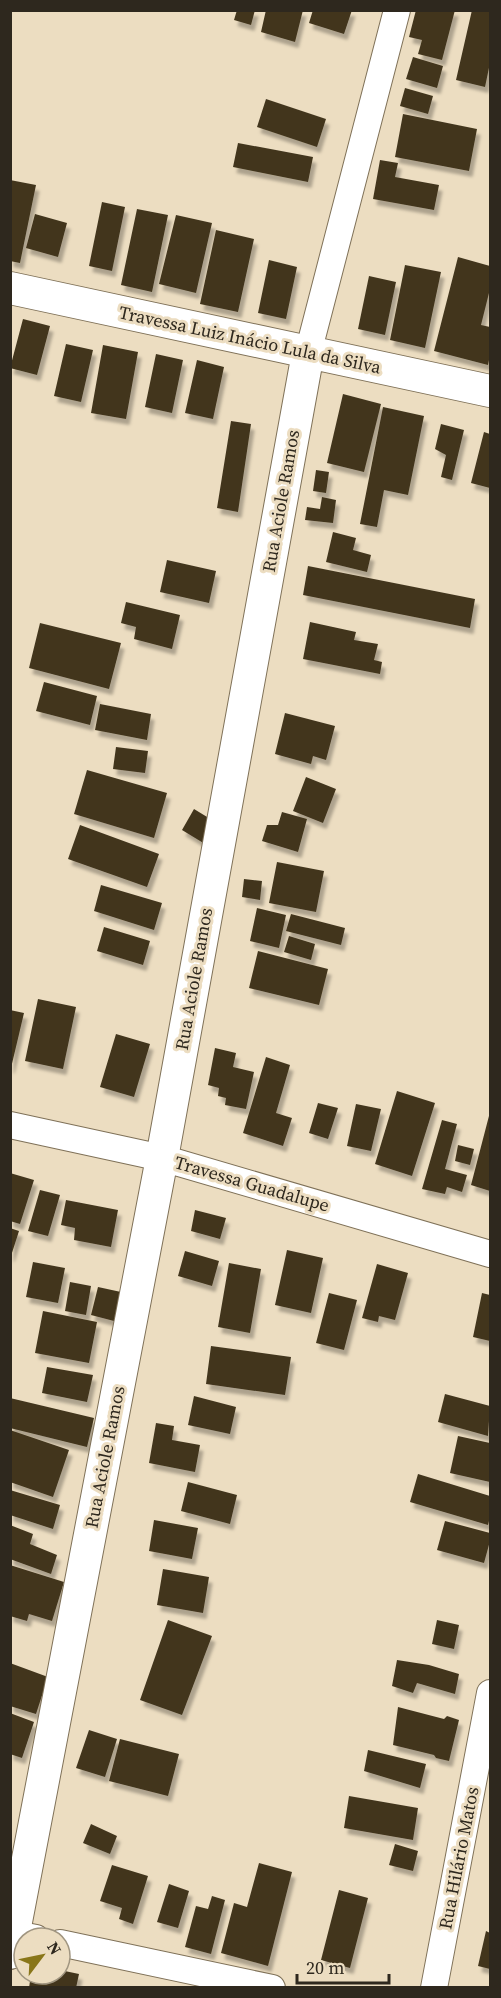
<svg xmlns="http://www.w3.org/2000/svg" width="501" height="1998" font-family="'Source Serif 4',serif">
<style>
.building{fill:#42361f;filter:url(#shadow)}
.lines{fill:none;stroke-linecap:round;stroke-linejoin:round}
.minor-casing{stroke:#7f7158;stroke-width:28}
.tertiary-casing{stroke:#7f7158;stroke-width:34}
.minor{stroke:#fff;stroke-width:26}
.tertiary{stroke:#fff;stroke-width:32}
.labels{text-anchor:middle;stroke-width:6;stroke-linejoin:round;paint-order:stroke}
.street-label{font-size:18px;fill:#2e281e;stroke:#ecddc1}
</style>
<defs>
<filter id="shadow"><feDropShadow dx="3.5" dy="6" stdDeviation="1.5" flood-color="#0004"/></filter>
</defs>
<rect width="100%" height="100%" fill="#ecddc1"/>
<!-- building -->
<path class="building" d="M237 10H255L251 25 234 20Z
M266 10H303L295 42 261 32Z
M313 10H352L344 34 309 23Z
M416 10H455L442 60 418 54 422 40 409 37Z
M472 10H490V63L485 87 456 80Z
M413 57 443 66 437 88 406 79Z
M405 88 433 96 428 114 400 106Z
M266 99 326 119 317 147 257 127Z
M403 114 477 129 469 171 395 157Z
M238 143 313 157 308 182 233 167Z
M380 160 398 163 395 177 439 185 434 210 373 199Z
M10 180 36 185 20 263 10 261Z
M102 202 125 207 112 271 89 266Z
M137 209 168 215 152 292 121 285Z
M35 214 67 223 58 257 26 248Z
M176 215 212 223 196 293 159 284Z
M216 230 254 239 238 312 200 304Z
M458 257 490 266V289L481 325 490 327V355L488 365 434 351Z
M269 260 297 267 286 319 258 313Z
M405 265 441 272 425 348 390 340Z
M369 276 396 282 385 335 358 329Z
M23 319 50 326 37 375 10 368Z
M66 344 93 350 81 402 54 396Z
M103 345 138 352 126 419 91 413Z
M156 354 183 360 172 413 145 407Z
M197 360 224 367 213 419 185 413Z
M343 394 381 404 364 472 327 463Z
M383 407 424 416 408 495 384 490 377 527 360 524Z
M231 421 251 424 238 512 217 508Z
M441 424 464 430 452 480 441 477 446 455 435 449Z
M484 432 490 434V488L471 483Z
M316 470 329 472 326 493 313 491Z
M322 497 336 500 333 523 305 520 307 507 320 509Z
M333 532 356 538 353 550 371 555 367 572 326 562Z
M167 560 216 571 209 603 160 592Z
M308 566 475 599 470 628 303 595Z
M126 602 180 615 172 649 134 639 136 627 121 623Z
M310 622 356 632 354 640 378 644 374 660 382 662 380 674 303 659Z
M40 623 121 643 109 689 29 668Z
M44 682 97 696 90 725 36 711Z
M100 704 151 714 147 740 95 730Z
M285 713 335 726 326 760 313 756 311 764 275 754Z
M116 747 148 751 145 773 113 769Z
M87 770 167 793 154 838 74 814Z
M306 777 336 789 323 823 293 811Z
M194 809 217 823 205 844 182 830Z
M282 812 307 819 298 852 262 841 267 825H278Z
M80 825 159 854 147 887 68 859Z
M277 862 324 871 316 912 269 903Z
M244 879 262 881 260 900 242 897Z
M101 885 162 903 154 930 94 911Z
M257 908 286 915 279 948 250 941Z
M291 914 345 928 341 945 286 931Z
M104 927 150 941 143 965 97 951Z
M289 936 315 944 311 960 284 952Z
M258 951 328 969 319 1005 249 988Z
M38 999 76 1007 63 1069 25 1061Z
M10 1010 24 1013 11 1068 10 1067Z
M116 1034 150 1044 134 1097 100 1087Z
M215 1048 236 1053 233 1067 254 1072 246 1109 225 1105 226 1098 218 1096 219 1088 208 1085Z
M266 1057 290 1065 276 1113 292 1118 283 1146 243 1133Z
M397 1091 435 1103 412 1176 375 1164Z
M318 1103 338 1108 328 1139 309 1133Z
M356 1104 381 1109 371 1151 347 1146Z
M490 1112V1191L471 1185Z
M442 1120 457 1124 445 1169 467 1175 462 1192 447 1187 445 1194 422 1189Z
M458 1145 474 1149 470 1165 455 1161Z
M10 1173 34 1180 20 1224 10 1221Z
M40 1190 60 1195 48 1236 28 1231Z
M66 1200 118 1210 111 1247 74 1240 75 1228 61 1225Z
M195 1210 226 1218 220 1239 191 1231Z
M10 1228 19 1231 11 1256H10Z
M287 1250 323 1258 311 1313 275 1305Z
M185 1251 219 1261 212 1286 178 1276Z
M33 1262 65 1268 58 1303 26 1297Z
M229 1263 261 1269 250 1333 218 1327Z
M377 1264 408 1273 395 1320 379 1316 378 1322 362 1318Z
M70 1282 91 1286 86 1315 65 1311Z
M98 1287 121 1292 114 1321 91 1315Z
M329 1293 357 1300 344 1350 316 1343Z
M482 1293 490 1295V1341L473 1337Z
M43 1311 97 1322 89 1363 35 1353Z
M211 1346 291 1357 285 1395 206 1384Z
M47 1367 93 1375 87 1402 42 1393Z
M445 1394 490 1406 488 1436 438 1422Z
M194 1396 236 1407 230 1434 188 1425Z
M10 1398 94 1418 87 1447 10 1428Z
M156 1423 174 1426 172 1440 200 1445 195 1472 149 1463Z
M10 1430 69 1450 53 1497 10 1482Z
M458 1436 490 1443V1482L450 1473Z
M418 1474 490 1496V1517L488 1525 410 1502Z
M188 1482 237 1495 230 1524 181 1511Z
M10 1490 60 1505 53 1529 10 1515Z
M154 1520 198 1528 192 1559 149 1551Z
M445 1521 490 1533V1541L484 1563 437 1550Z
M10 1525 33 1534 30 1544 57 1555 51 1574 10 1559Z
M10 1565 64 1582 52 1621 29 1614 27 1621 10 1616Z
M163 1569 209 1577 203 1613 157 1605Z
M168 1620 212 1636 182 1715 140 1700Z
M437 1620 459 1625 454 1649 432 1644Z
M397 1660 429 1665 459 1674 455 1694 417 1683 413 1693 392 1686Z
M10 1663 48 1677 36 1714 10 1706Z
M398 1707 444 1719 447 1716 459 1720 449 1761 436 1758 434 1755 393 1745Z
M10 1713 34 1722 22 1758 10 1754Z
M89 1730 117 1739 105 1777 76 1768Z
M120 1739 179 1754 168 1796 109 1781Z
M368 1750 426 1764 420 1788 364 1771Z
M349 1796 418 1808 413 1840 344 1828Z
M91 1824 117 1836 110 1854 83 1843Z
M395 1844 418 1851 413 1871 389 1865Z
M259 1863 292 1872 268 1966 221 1953 234 1903 247 1907Z
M112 1865 148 1876 133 1924 119 1919 122 1908 100 1901Z
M169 1884 189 1891 178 1928 157 1922Z
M339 1890 368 1898 350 1968 321 1960Z
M212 1896 225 1900 211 1954 185 1947 196 1906 208 1909Z
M486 1931 490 1933V1969L478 1966Z
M60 1970 79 1974 76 1988H29L31 1974H60Z"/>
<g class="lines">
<!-- minor casing -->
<g class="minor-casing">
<path id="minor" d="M308 353 397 10
M10 1125 162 1158 490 1254
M10 1933 36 1938
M60 1943 272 1988
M434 1988 490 1693"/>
</g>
<!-- tertiary casing -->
<g class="tertiary-casing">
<path id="tertiary" d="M10 288 490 391
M10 1953 162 1158 308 353"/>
</g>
<!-- minor -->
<use href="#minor" class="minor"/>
<!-- tertiary -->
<use href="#tertiary" class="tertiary"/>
</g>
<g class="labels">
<!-- street labels -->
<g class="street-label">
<text transform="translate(250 340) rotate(12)" y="6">Travessa Luiz Inácio Lula da Silva</text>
<text transform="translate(281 501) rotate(-80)" y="6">Rua Aciole Ramos</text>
<text transform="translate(194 979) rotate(-80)" y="6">Rua Aciole Ramos</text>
<text transform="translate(252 1184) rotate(16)" y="6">Travessa Guadalupe</text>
<text transform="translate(105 1457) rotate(-79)" y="6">Rua Aciole Ramos</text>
<text transform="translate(459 1858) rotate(-79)" y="6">Rua Hilário Matos</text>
</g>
</g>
<!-- border -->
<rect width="501" height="1998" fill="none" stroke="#2e281e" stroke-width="24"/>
<!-- north arrow -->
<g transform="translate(42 1956) rotate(58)"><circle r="28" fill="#ecddc1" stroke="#a09580" stroke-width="1.5"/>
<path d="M0-4.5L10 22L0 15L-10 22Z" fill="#897619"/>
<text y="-9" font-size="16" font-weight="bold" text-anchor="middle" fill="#2e281e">N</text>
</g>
<!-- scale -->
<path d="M297 1974v9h92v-9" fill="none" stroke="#2e281e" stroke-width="3"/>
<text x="306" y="1974" font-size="18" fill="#2e281e" stroke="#ecddc1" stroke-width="4.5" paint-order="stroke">20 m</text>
</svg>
